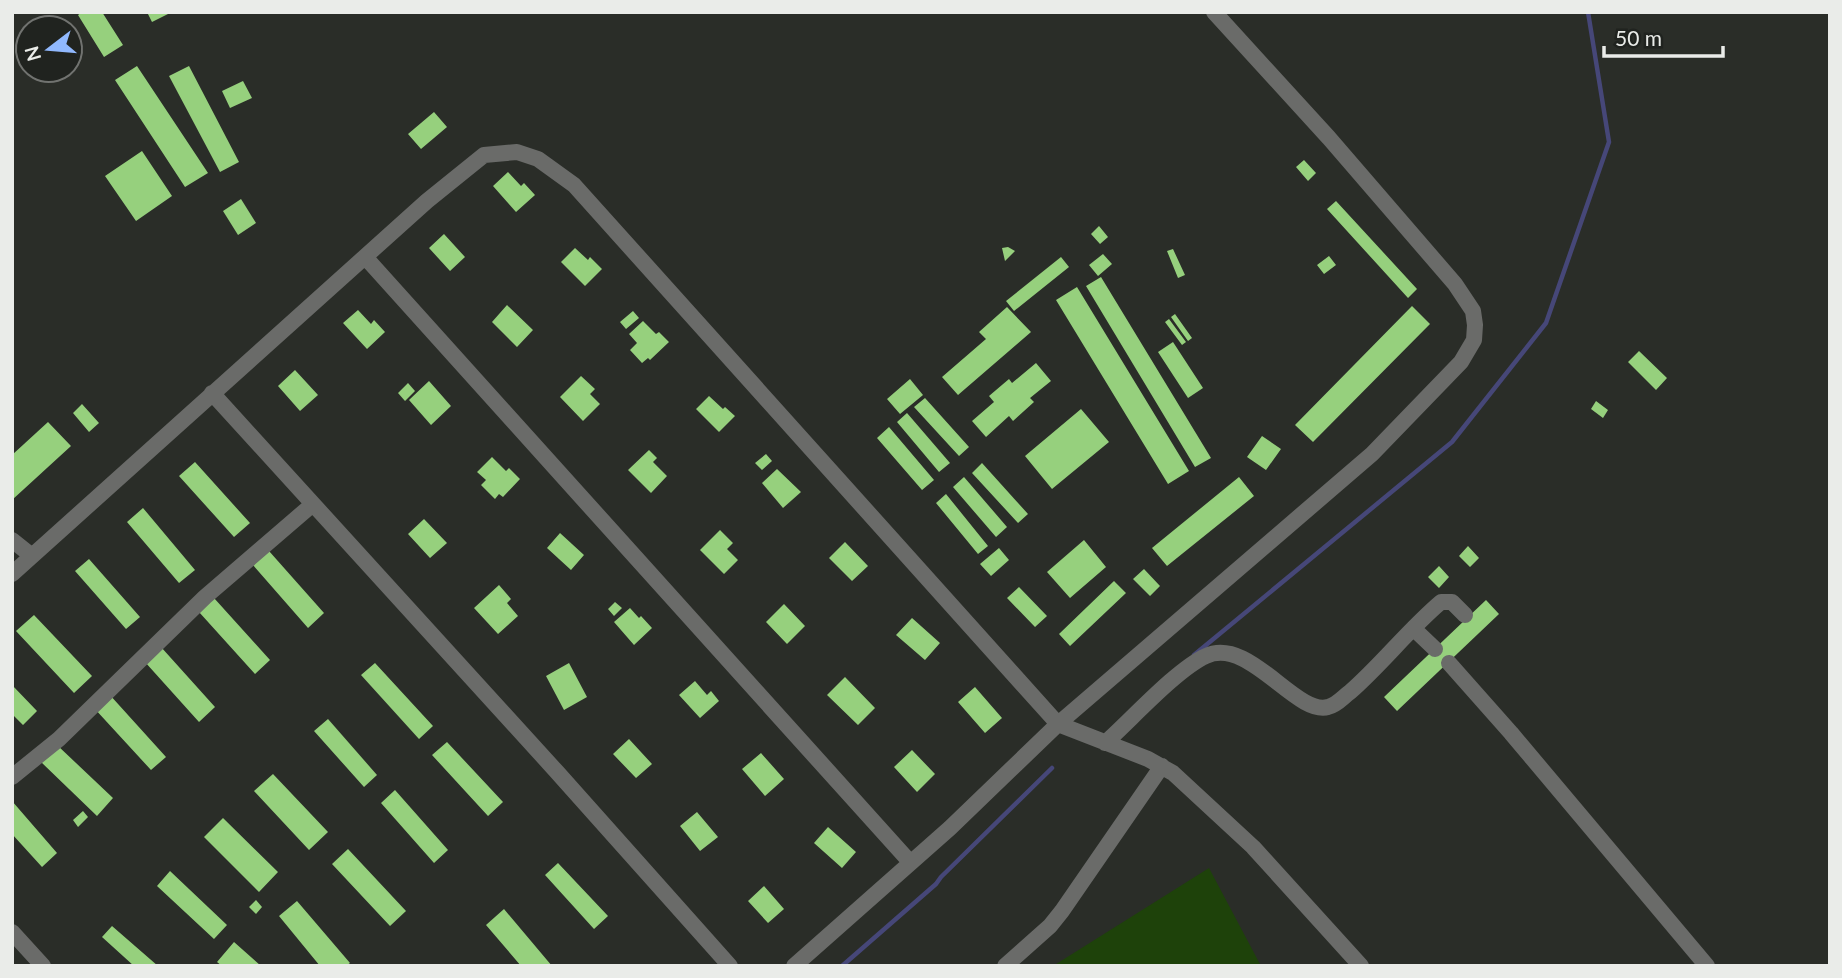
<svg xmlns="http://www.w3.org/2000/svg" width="1842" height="978" font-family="Lato,sans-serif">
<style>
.green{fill:#1e420a}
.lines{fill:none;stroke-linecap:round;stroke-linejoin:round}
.stream{stroke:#464778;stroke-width:4.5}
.building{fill:#96d07d}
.minor{stroke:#6a6b69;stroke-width:16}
</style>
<rect width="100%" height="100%" fill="#2a2d28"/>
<!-- green -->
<path class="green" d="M1209 868 1261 966H1053Z"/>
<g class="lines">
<!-- stream -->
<path class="stream" d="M1194 655 1452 442 1546 323 1609 142 1588 12
M842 966 936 884 941 877 1052 768"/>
</g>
<!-- building -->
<path class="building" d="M82 12H102L123 45 104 57 78 15Z
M147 12H172L152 22Z
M137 66 208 173 185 187 115 80Z
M189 66 239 162 220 172 169 76Z
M243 81 252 98 230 108 222 91Z
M434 112 447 127 421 149 408 134Z
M142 151 172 196 136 221 105 176Z
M1304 160 1316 173 1308 181 1296 167Z
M508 172 521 186 524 183 535 195 516 212 493 186Z
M241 199 256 223 238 235 223 211Z
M1336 201 1417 289 1408 298 1327 209Z
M1099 226 1108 237 1100 244 1091 234Z
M444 234 465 257 450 271 429 248Z
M1008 247 1015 251 1005 261 1002 248Z
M575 248 588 260 590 257 602 269 585 286 561 262Z
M1173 249 1185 275 1178 278 1167 251Z
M1103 254 1112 264 1098 276 1089 265Z
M1329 256 1336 265 1324 274 1317 265Z
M1061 257 1069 267 1014 311 1006 301Z
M1101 277 1211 458 1195 467 1086 286Z
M1077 287 1189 471 1168 484 1056 300Z
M507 305 533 330 517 347 492 322Z
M1412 306 1430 324 1313 442 1295 425Z
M1007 307 1031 332 958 395 942 377 986 339 979 332Z
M358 310 371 324 374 320 385 332 367 349 343 323Z
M633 311 639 318 626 329 620 322Z
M1175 314 1192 338 1188 341 1171 317Z
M1169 319 1186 342 1182 345 1165 322Z
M643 321 656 334 659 332 669 342 650 360 648 358 642 363 630 350 637 343 629 334Z
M1173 342 1203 388 1188 398 1158 352Z
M1639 351 1667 378 1656 390 1628 362Z
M1036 363 1051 381 1030 398 1034 402 1013 421 1009 416 986 437 972 421 994 402 989 396 1009 379 1012 383Z
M295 370 318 395 300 411 278 386Z
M581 376 595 389 590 394 600 404 583 421 560 397Z
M910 379 923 395 900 414 887 399Z
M429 381 451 406 431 425 409 400Z
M408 383 415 391 405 401 398 393Z
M709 396 723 409 725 407 735 416 719 432 696 409Z
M925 398 969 447 959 456 914 407Z
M1596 401 1608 410 1603 418 1591 409Z
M82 404 99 423 89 432 73 413Z
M1081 409 1109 442 1052 489 1025 456Z
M907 413 950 463 939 472 897 422Z
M48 422 71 446 12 500V455Z
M889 427 934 480 922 490 877 438Z
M1262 436 1281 449 1266 470 1247 457Z
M649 450 657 458 653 462 667 476 651 493 628 470Z
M766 454 772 461 762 470 755 463Z
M492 457 506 471 509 468 520 479 503 497 499 494 495 499 481 485 486 480 477 472Z
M195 462 250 523 234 537 179 476Z
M982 463 1028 514 1018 523 972 473Z
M777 469 801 492 783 508 762 483Z
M964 477 1007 527 996 537 953 487Z
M1239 477 1254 496 1167 566 1152 548Z
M946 494 988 546 978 554 936 503Z
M143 508 195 570 179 583 127 522Z
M424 519 447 543 430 558 408 534Z
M720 530 733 543 727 549 738 560 724 574 700 550Z
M560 533 584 555 571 570 547 548Z
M1084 540 1106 567 1070 598 1047 572Z
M845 542 868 566 852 581 829 558Z
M1468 546 1479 558 1470 567 1459 556Z
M999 548 1009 560 991 576 980 564Z
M269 551 324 613 308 628 253 565Z
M89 559 140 617 126 629 75 571Z
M1439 566 1449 577 1439 588 1428 577Z
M1144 569 1160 586 1150 596 1133 579Z
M1114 581 1126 593 1070 646 1059 634Z
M499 585 511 599 507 603 518 616 498 634 474 608Z
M1019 587 1047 616 1035 627 1007 598Z
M214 598 270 660 255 674 199 612Z
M1486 600 1499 614 1397 711 1384 697Z
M615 602 622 608 614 616 608 609Z
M784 604 805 626 787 644 766 622Z
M630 608 639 618 641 616 652 628 634 645 614 622Z
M34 615 92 676 74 693 16 631Z
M912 618 940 643 925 660 896 635Z
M161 647 215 707 199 722 145 662Z
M375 663 433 726 419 739 361 675Z
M569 663 587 697 564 710 546 676Z
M845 677 875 708 858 725 827 695Z
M695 681 707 695 711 691 719 701 700 718 679 695Z
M12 685 37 711 23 725 12 714Z
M975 687 1002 718 985 733 958 702Z
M109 694 166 757 151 770 94 708Z
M328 719 377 775 364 787 314 731Z
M629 739 652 764 636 778 613 754Z
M447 742 503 802 488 816 432 755Z
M57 745 113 798 97 816 41 762Z
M912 750 935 774 917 792 894 767Z
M761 753 784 779 765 796 742 769Z
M273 774 328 832 309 850 254 791Z
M395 790 448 850 434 863 381 803Z
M12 801 57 853 42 867 12 834Z
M83 811 88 817 78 827 73 820Z
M697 812 718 837 700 851 680 826Z
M223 818 278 872 259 892 204 837Z
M828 827 856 852 842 868 814 843Z
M348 849 406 911 390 926 332 864Z
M558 863 608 916 594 929 545 875Z
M170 871 227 925 214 939 157 886Z
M764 886 784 909 768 923 748 901Z
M256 900 262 907 256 914 249 907Z
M297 901 350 963 346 966H320L279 916Z
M504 909 552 966H521L486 925Z
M112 926 158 966H134L102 937Z
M234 942 261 966H222L217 962Z"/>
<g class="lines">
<!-- minor -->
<path class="minor" d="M366 258 910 862
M212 393 557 772 730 966
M12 540 32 556
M12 574 427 201 484 155 517 152 538 159 574 185 1058 724 1148 759 1173 773 1253 847 1361 966
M1414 629 1435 649
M1449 663 1511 733 1707 966
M1105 743C1131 720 1177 669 1206 656 1249 636 1296 716 1328 707 1337 705 1343 697 1350 692 1382 664 1409 629 1441 602H1452L1465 615
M12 777 59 739 205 597 313 504
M12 932 43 966
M794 966 950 828 1058 724 1372 454 1461 362 1474 340 1475 325 1473 311 1455 284 1329 138 1214 12
M1005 966 1050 926 1062 911 1162 766"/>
</g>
<!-- border -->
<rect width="1842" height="978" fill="none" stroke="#eaece9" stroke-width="28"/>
<!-- north arrow -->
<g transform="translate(49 49) rotate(254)"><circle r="33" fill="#20231f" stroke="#717370" stroke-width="2"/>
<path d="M0-5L12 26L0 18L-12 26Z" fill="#90b8fd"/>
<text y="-10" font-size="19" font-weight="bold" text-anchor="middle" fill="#eaece9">N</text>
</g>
<!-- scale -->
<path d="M1604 46v10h119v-10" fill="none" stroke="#eaece9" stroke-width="3.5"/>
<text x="1615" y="46" font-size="21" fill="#eaece9" stroke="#20231f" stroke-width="5" paint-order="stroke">50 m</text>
</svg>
